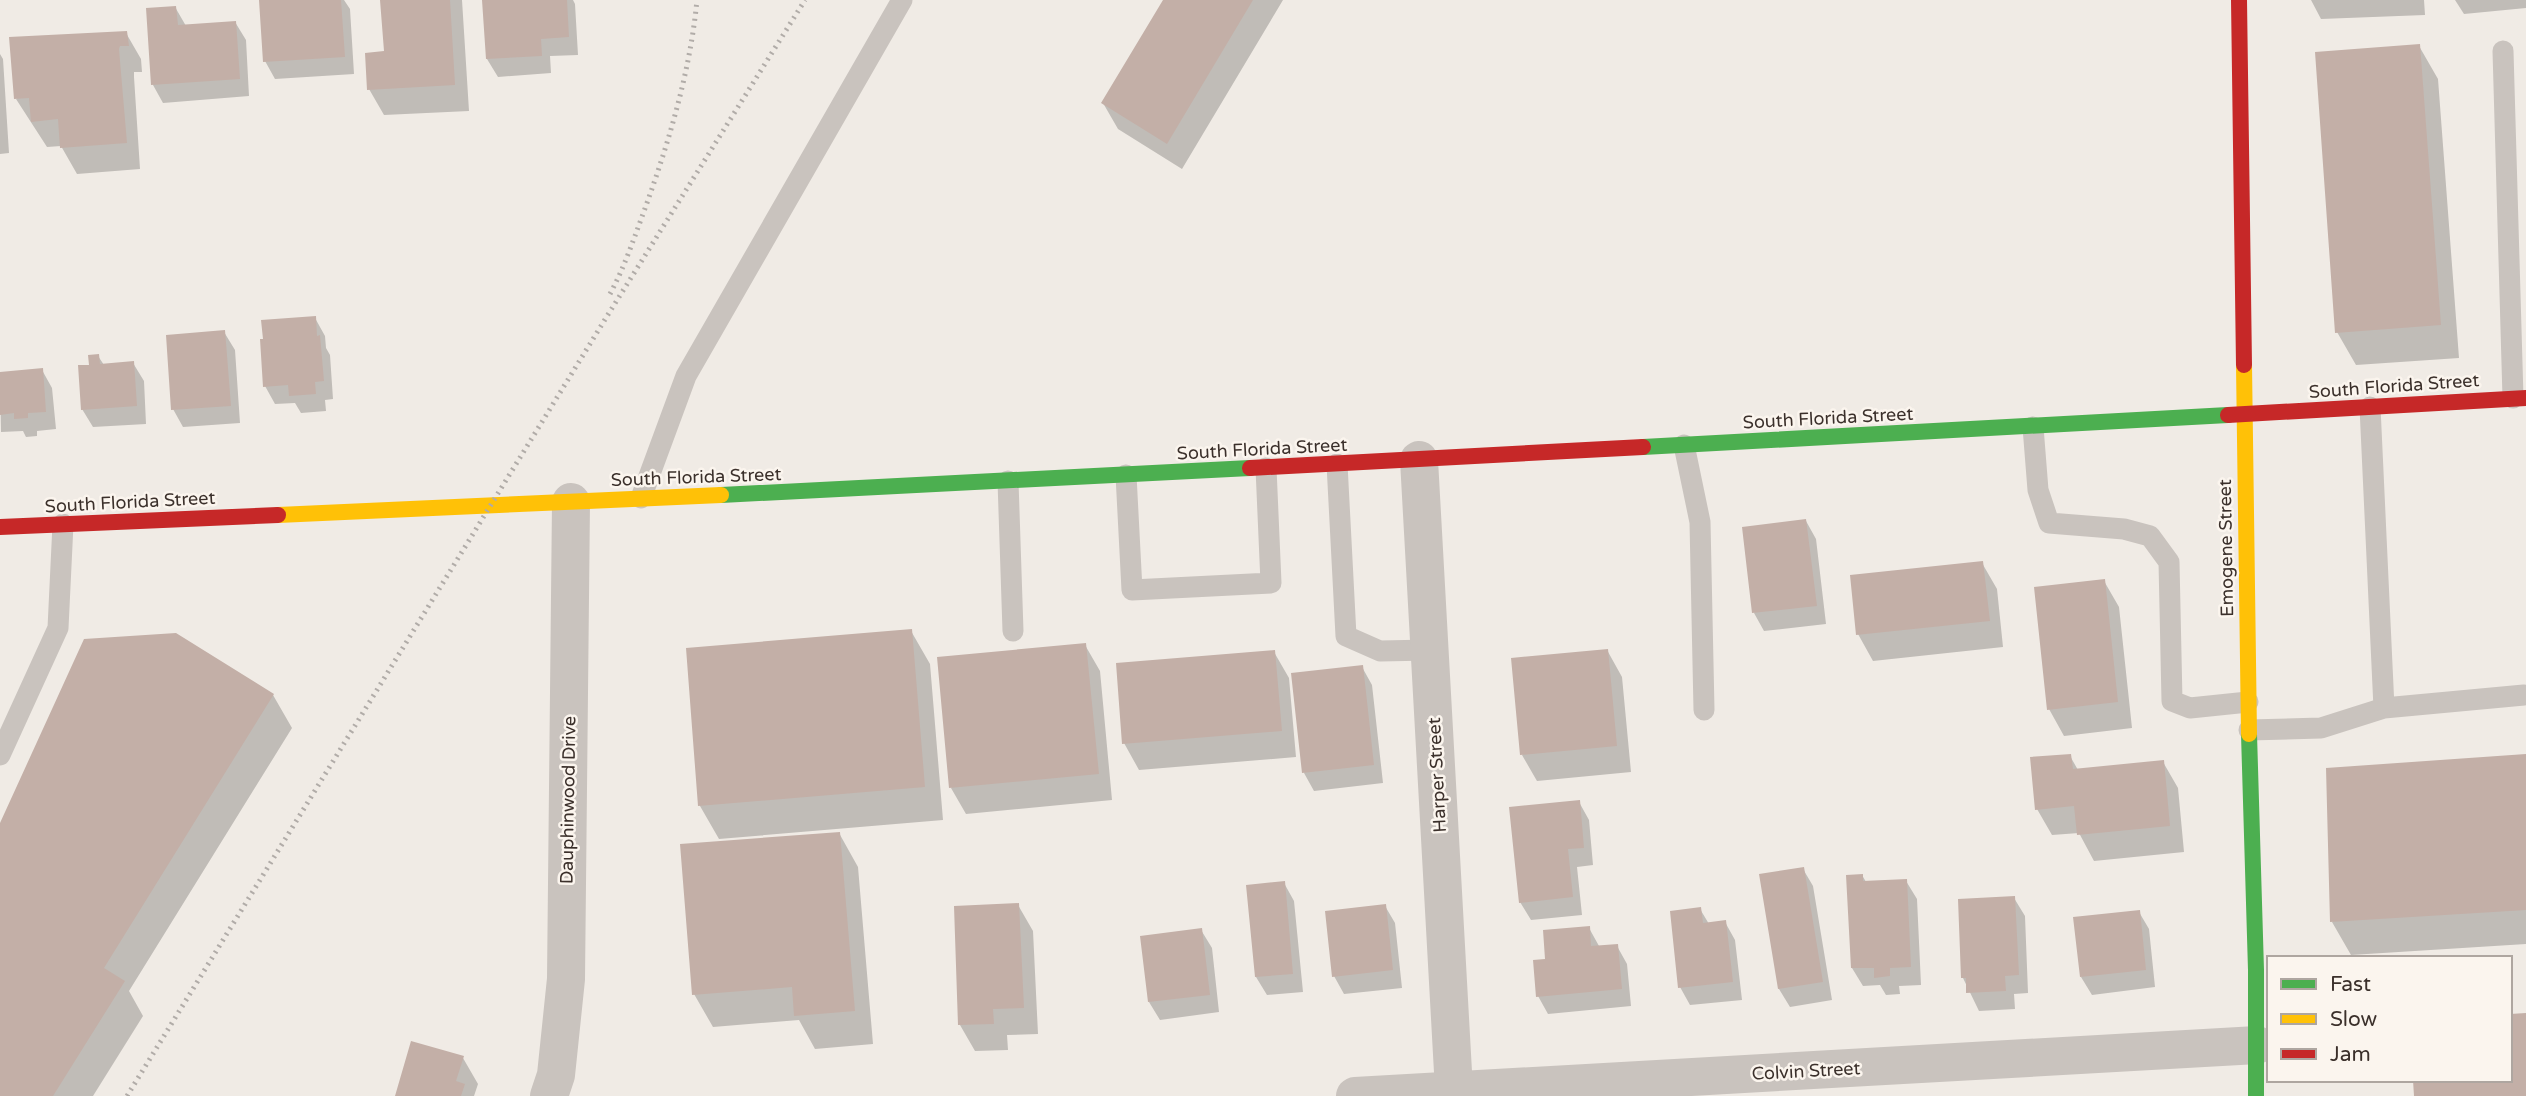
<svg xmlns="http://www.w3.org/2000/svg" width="2526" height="1096" font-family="'Varela Round',sans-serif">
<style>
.shadow{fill:#0003}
.building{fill:#c3afa7}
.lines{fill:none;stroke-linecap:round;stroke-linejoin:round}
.lane{stroke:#c9c3be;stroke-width:21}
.street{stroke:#c9c3be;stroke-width:38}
.fast{stroke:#4caf50;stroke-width:16}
.slow{stroke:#ffc107;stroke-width:16}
.jam{stroke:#c62828;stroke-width:16}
.rail{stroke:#b1aca8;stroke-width:5;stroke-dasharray:2 5;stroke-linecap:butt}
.labels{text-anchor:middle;stroke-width:5;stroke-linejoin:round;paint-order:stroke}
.street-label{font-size:18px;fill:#3b302b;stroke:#fbf5ee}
</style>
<rect width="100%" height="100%" fill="#f0ebe5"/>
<!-- shadow -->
<path class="shadow" d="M261 0H344L350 9 354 74 275 79 265 61Z
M382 0H462L469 111 384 115 369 89 385 53Z
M484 0H573L575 4 578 55 550 56 551 73 498 77 487 59Z
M1165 0H1283L1182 169 1118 129 1103 103Z
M2311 0H2424L2425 15 2321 19Z
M2455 0H2526V8L2464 14Z
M175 7 186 26 235 22 246 40 249 96 163 103 153 85Z
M126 33 141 59 142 72H134V77L140 169 77 174 61 146 47 147 16 99Z
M2419 46 2438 79 2459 358 2356 365 2337 332Z
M0 54 3 59 9 153 0 154Z
M315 318 325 336 326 348 330 355 333 399 325 400 326 411 301 413 295 403 275 404 265 386Z
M224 332 235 350 240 423 183 427 173 409Z
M98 356 104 365 133 363 144 381 146 424 93 427 82 409 90 367Z
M42 370 52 388 56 429 37 431V436L26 437 23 431 1 432 0 373Z
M1806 521 1816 539 1826 624 1764 631 1754 613Z
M1982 563 1997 589 2003 647 1873 661 1858 634Z
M2104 581 2119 607 2132 728 2064 736 2049 709Z
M911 631 930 664 943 820 719 839 700 806 687 649Z
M1085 645 1100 671 1112 800 966 814 951 788Z
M1607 650 1622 677 1631 772 1537 781 1522 755Z
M1274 652 1289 678 1296 757 1139 770 1124 743Z
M1362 667 1372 685 1383 783 1314 791 1304 773Z
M273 695 292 728 129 991 143 1016 93 1096H0V828Z
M2070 756 2078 770 2163 762 2178 788 2184 852 2094 861 2079 833 2052 835 2037 809Z
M2526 756V944L2351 955 2332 922Z
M1579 802 1589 820 1593 865 1577 867 1582 915 1531 920 1520 902Z
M839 833 858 867 873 1044 815 1049 799 1020 713 1027 694 994Z
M1803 869 1813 886 1832 1000 1790 1007 1779 989Z
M1862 875 1866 882 1906 881 1917 899 1921 985 1899 986 1900 994 1886 995 1880 985 1863 986 1852 968Z
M1284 883 1294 901 1303 992 1267 995 1256 977Z
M2014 898 2025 916 2028 993 2014 994 2015 1009 1979 1011 1963 978Z
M1018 905 1033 931 1038 1034 1007 1035 1008 1050 975 1051 960 1025Z
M1385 906 1395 923 1402 988 1344 994 1334 976Z
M1700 909 1709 924 1725 922 1735 940 1742 1000 1690 1005 1680 987Z
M2139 912 2149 929 2155 987 2092 995 2081 977Z
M1589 928 1599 946H1617L1627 964 1631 1006 1548 1014 1538 996 1547 960Z
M1201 930 1212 948 1219 1012 1160 1020 1149 1002Z
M463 1058 478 1084 474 1096H397Z"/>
<!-- building -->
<path class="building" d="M259 0H341L345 57 263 62Z
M380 0H450L455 85 367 90 365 53 384 51Z
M482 0H567L569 37 541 39 542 56 486 59Z
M1163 0H1253L1167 144 1101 103Z
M176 6 178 25 236 21 240 79 151 85 146 8Z
M127 31 129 46H120L119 49 127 143 60 148 58 119 31 122 29 98 14 99 9 37Z
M2420 44 2441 325 2335 333 2315 52Z
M316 316 317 336 320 335 324 381 315 382 316 394 289 396 288 385 263 387 260 339H263L261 320Z
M225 330 231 406 171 410 166 335Z
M99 354 100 364 134 361 137 406 81 410 78 365H89L88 355Z
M43 368 46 412 28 413V418L14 419V413L0 415V372Z
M1806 519 1817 606 1752 613 1742 527Z
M1983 561 1990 621 1856 635 1850 575Z
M2105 579 2118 702 2047 710 2034 587Z
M912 629 925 787 698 806 686 648Z
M176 633 274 694 104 968 125 981 53 1096H0V823L84 639Z
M1086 643 1099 774 949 788 937 657Z
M1608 649 1617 746 1520 755 1511 658Z
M1275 650 1282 731 1122 744 1116 663Z
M1363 665 1374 765 1302 773 1291 673Z
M2071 754 2073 769 2164 760 2170 826 2077 835 2074 806 2035 810 2030 757Z
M2526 754V910L2330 922 2326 768Z
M1580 800 1584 848 1568 849 1573 897 1519 903 1509 807Z
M840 832 855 1011 794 1016 792 987 692 995 680 844Z
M1804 867 1823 982 1778 989 1759 874Z
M1863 874V881L1907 879 1911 967 1890 968V976L1874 978V968H1851L1846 875Z
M1285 881 1293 974 1255 977 1246 885Z
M2015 896 2019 975 2005 976 2006 991 1966 993V978H1961L1958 899Z
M1019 903 1024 1008 993 1009 994 1024 958 1025 954 906Z
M1386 904 1393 970 1332 977 1325 911Z
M1701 907 1703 923 1726 920 1733 982 1678 988 1670 911Z
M2140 910 2146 970 2080 977 2073 917Z
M1590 926 1591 946 1618 944 1622 989 1536 997 1533 960 1545 959 1543 930Z
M1202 928 1210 995 1148 1002 1140 936Z
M2526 1013V1096H2414L2413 1080H2510V1014Z
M411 1041 464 1056 456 1081 465 1084 461 1096H395Z"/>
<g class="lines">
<!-- lane -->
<path class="lane" d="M2503 51 2513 398
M2370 407 2384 708
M2033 427 2038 490 2049 523 2124 529 2150 536 2169 562 2172 701 2190 708 2248 702
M1684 445 1700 522 1704 710
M1337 464 1346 636 1380 651 1430 650
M1126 475 1132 590 1271 583 1266 468
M1008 481 1013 631
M641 498 686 376 902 0
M2249 730 2321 728 2384 708 2524 695
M0 755 58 628 63 524"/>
<!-- street -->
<path class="street" d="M1419 460 1454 1090
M549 1096 556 1075 566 979 571 502
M1355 1096 2257 1045"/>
<!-- fast -->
<path class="fast" d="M1643 447 2228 415
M721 495 1250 468
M2249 734 2256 970V1096"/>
<!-- slow -->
<path class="slow" d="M2244 365 2249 734
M278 515 721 495"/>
<!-- jam -->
<path class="jam" d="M2239 0 2244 365
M2228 415 2526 398
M1250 468 1643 447
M0 527 278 515"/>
<!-- rail -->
<path class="rail" d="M610 294C624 268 633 241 643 214 668 145 690 73 697 0
M127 1096 609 313 805 0"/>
</g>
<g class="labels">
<!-- street labels -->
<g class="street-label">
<text transform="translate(2394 386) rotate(-4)" y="6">South Florida Street</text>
<text transform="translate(1828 418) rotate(-3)" y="6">South Florida Street</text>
<text transform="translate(1262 449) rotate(-3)" y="6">South Florida Street</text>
<text transform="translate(696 477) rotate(-2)" y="6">South Florida Street</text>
<text transform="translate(130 502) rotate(-3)" y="6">South Florida Street</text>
<text transform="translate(2226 548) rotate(-91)" y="6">Emogene Street</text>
<text transform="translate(1437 775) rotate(-93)" y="6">Harper Street</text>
<text transform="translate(568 800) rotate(-89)" y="6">Dauphinwood Drive</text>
<text transform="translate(1806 1071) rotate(-3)" y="6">Colvin Street</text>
</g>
</g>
<!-- legend -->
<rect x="2267" y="956" width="245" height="126" fill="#fbf5ee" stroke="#aea6a0" stroke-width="2"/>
<rect x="2281" y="979" width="35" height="10" fill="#4caf50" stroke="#aea6a0" stroke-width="2"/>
<text x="2330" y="991" font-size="21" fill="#3b302b">Fast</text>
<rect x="2281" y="1014" width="35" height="10" fill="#ffc107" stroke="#aea6a0" stroke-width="2"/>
<text x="2330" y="1026" font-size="21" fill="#3b302b">Slow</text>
<rect x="2281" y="1049" width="35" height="10" fill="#c62828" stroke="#aea6a0" stroke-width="2"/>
<text x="2330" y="1061" font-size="21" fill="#3b302b">Jam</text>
</svg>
